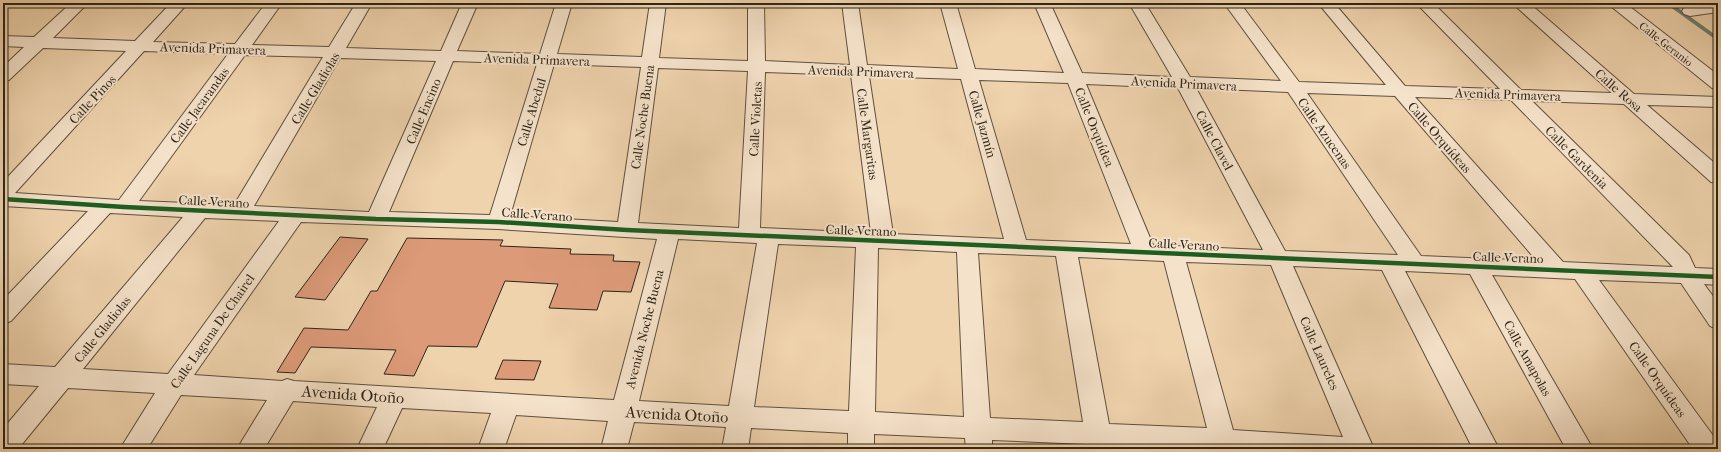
<svg xmlns="http://www.w3.org/2000/svg" width="1721" height="452" font-family="'IM FELL French Canon',serif">
<style>
.lines{fill:none;stroke-linecap:round;stroke-linejoin:round}
.stream{stroke:#6e7d6f;stroke-width:4}
.building{fill:#dd9a79;stroke:#2d2519}
.minor-casing{stroke:#5e503e;stroke-width:2}
.minor{fill:#f5e2ca;fill-rule:evenodd}
.cycleway-casing{stroke:#f5e2ca;stroke-width:7}
.cycleway{stroke:#1b5e20;stroke-width:4.5}
.labels{text-anchor:middle;stroke-width:4;stroke-linejoin:round;paint-order:stroke}
.far-street-label{font-size:11px;fill:#2d2519;stroke:#f5e2ca}
.street-label{font-size:13px;fill:#2d2519;stroke:#f5e2ca}
.near-street-label{font-size:16px;fill:#2d2519;stroke:#f5e2ca}
</style>
<rect width="100%" height="100%" fill="#efd3ad"/>
<filter id="stains"><feTurbulence type="fractalNoise" baseFrequency=".005" numOctaves="4"/><feColorMatrix values="0 0 0 0 .2 0 0 0 0 .09 0 0 0 0 .02 0 0 0 .5 -.17"/></filter>
<radialGradient id="worn" r=".72"><stop offset=".6" stop-color="#630" stop-opacity="0"/><stop offset="1" stop-color="#630" stop-opacity=".3"/></radialGradient>
<g class="lines">
<!-- stream -->
<path class="stream" d="M1668 3 1718 39"/>
</g>
<!-- building -->
<path class="building" d="M340 237 368 239 325 300 295 297Z
M407 238 503 240 500 246 571 249 570 254 614 255 613 261 640 262 631 292 603 291 597 310 549 308 558 284 505 281 477 347 428 346 414 376 384 374 396 350 311 347 295 373 277 372 304 328 348 330 371 291H377Z
M503 360 541 361 534 380 495 379Z"/>
<g class="lines">
<!-- minor casing -->
<g class="minor-casing">
<path id="minor" d="M71 3H88L53 38 135 41 171 3H188L153 42 235 44 266 3H282L252 45 329 47 356 3H372L346 48 441 51 462 3H478L457 51 540 54 556 3H572L557 54 642 57 650 3H666L659 58 748 61V3H764L765 61 850 65 842 3H858L867 65 958 69 940 3H956L975 69 1064 73 1034 3H1050L1082 73 1172 77 1129 3H1145L1190 77 1281 81 1224 3H1240L1299 82 1386 85 1318 3H1334L1405 86 1500 89 1416 3H1433L1521 90 1612 93 1512 3H1529L1634 94 1718 97V107L1647 105 1718 166V183L1711 182 1624 104 1532 101 1689 255 1695 268 1718 269V285L1704 284 1718 303V329L1710 326 1681 283 1599 280 1717 441 1718 449H1693L1575 279 1492 275 1593 449H1566L1470 274 1405 271 1499 449H1473L1382 270 1293 266 1374 449H1180L1113 446V449H1087L1086 444 992 440V449H966L965 438 874 434V449H848V433L751 428 748 449H722L726 427 634 422 627 449H601L608 421 516 415 504 449H478L491 413 402 408 383 449H357L377 407 293 401 264 449H237L267 400 181 395 147 449H120L155 393 68 388 18 449H3V429L39 386 3 384V364L55 367 183 217 110 213 11 321 3 324V300L88 211 3 206V182L126 51 43 48 9 80 3 81V67L24 47 3 46V36L34 37ZM144 51 228 54 119 200 15 193ZM245 55 323 57 234 205 139 201ZM340 58 436 61 369 212 254 206ZM453 61 537 64 490 215 389 212ZM554 64 641 67 618 222 510 216ZM658 68 748 71 739 228 638 223ZM765 72 851 75 871 233 760 228ZM869 76 961 79 1004 239 893 234ZM979 80 1068 83 1131 244 1026 240ZM1086 84 1178 88 1263 250 1153 245ZM1196 88 1288 92 1398 255 1285 251ZM1307 93 1395 96 1537 261 1421 256ZM1415 97 1511 100 1673 267 1563 262ZM205 218 279 221 168 374 83 369ZM301 222 498 229 657 239 614 400 294 381 287 379 282 381 194 375ZM678 239 757 243 729 406 639 401ZM778 244 856 247 849 411 754 407ZM878 248 957 252 964 417 875 412ZM978 253 1056 256 1083 422 990 418ZM1078 257 1164 261 1207 428 1109 424ZM1186 262 1271 265 1343 437 1233 430Z
M1607 3H1625L1718 75V89L1712 88Z
M1718 3V12L1690 16 1684 14 1682 11 1684 8Z"/>
</g>
<!-- minor -->
<use href="#minor" class="minor"/>
<!-- cycleway casing -->
<g class="cycleway-casing">
<path id="cycleway" d="M3 199 124 207 376 219 498 222 627 230 1718 277"/>
</g>
<!-- cycleway -->
<use href="#cycleway" class="cycleway"/>
</g>
<g class="labels">
<!-- far-street labels -->
<g class="far-street-label">
<text transform="translate(1666 44) rotate(38)" y="4">Calle Geranio</text>
</g>
<!-- street labels -->
<g class="street-label">
<text transform="translate(213 48) rotate(2)" y="5">Avenida Primavera</text>
<text transform="translate(537 59) rotate(2)" y="5">Avenida Primavera</text>
<text transform="translate(861 71) rotate(2)" y="5">Avenida Primavera</text>
<text transform="translate(1184 83) rotate(3)" y="5">Avenida Primavera</text>
<text transform="translate(315 88) rotate(-59)" y="5">Calle Gladiolas</text>
<text transform="translate(1619 90) rotate(41)" y="5">Calle Rosa</text>
<text transform="translate(1508 94) rotate(2)" y="5">Avenida Primavera</text>
<text transform="translate(92 99) rotate(-47)" y="5">Calle Pinos</text>
<text transform="translate(199 105) rotate(-54)" y="5">Calle Jacarandas</text>
<text transform="translate(423 111) rotate(-67)" y="5">Calle Encino</text>
<text transform="translate(531 112) rotate(-73)" y="5">Calle Abedul</text>
<text transform="translate(642 117) rotate(-82)" y="5">Calle Noche Buena</text>
<text transform="translate(755 119) rotate(-87)" y="5">Calle Violetas</text>
<text transform="translate(983 124) rotate(74)" y="5">Calle Jazmín</text>
<text transform="translate(1095 127) rotate(68)" y="5">Calle Orquídea</text>
<text transform="translate(1325 133) rotate(55)" y="5">Calle Azucenas</text>
<text transform="translate(868 134) rotate(82)" y="5">Calle Margaritas</text>
<text transform="translate(1440 137) rotate(49)" y="5">Calle Orquídeas</text>
<text transform="translate(1215 140) rotate(62)" y="5">Calle Clavel</text>
<text transform="translate(1577 157) rotate(45)" y="5">Calle Gardenia</text>
<text transform="translate(214 201) rotate(3)" y="5">Calle Verano</text>
<text transform="translate(537 214) rotate(4)" y="5">Calle Verano</text>
<text transform="translate(861 230) rotate(2)" y="5">Calle Verano</text>
<text transform="translate(1184 244) rotate(3)" y="5">Calle Verano</text>
<text transform="translate(1508 257) rotate(2)" y="5">Calle Verano</text>
<text transform="translate(102 329) rotate(-51)" y="5">Calle Gladiolas</text>
<text transform="translate(644 329) rotate(-76)" y="5">Avenida Noche Buena</text>
<text transform="translate(212 331) rotate(-55)" y="5">Calle Laguna De Chairel</text>
<text transform="translate(1320 353) rotate(66)" y="5">Calle Laureles</text>
<text transform="translate(1528 358) rotate(61)" y="5">Calle Amapolas</text>
<text transform="translate(1658 379) rotate(55)" y="5">Calle Orquídeas</text>
</g>
<!-- near-street labels -->
<g class="near-street-label">
<text transform="translate(353 394) rotate(4)" y="6">Avenida Otoño</text>
<text transform="translate(677 414) rotate(3)" y="6">Avenida Otoño</text>
</g>
</g>
<!-- margin -->
<rect width="1721" height="452" fill="none" stroke="#efd3ad" stroke-width="16"/>
<rect x="4" y="4" width="1713" height="444" fill="none" stroke="#2d2519" stroke-width="2"/>
<rect x="8" y="8" width="1705" height="436" fill="none" stroke="#2d2519"/>
<rect width="100%" height="100%" filter="url(#stains)"/>
<rect width="100%" height="100%" fill="url(#worn)"/>
</svg>
